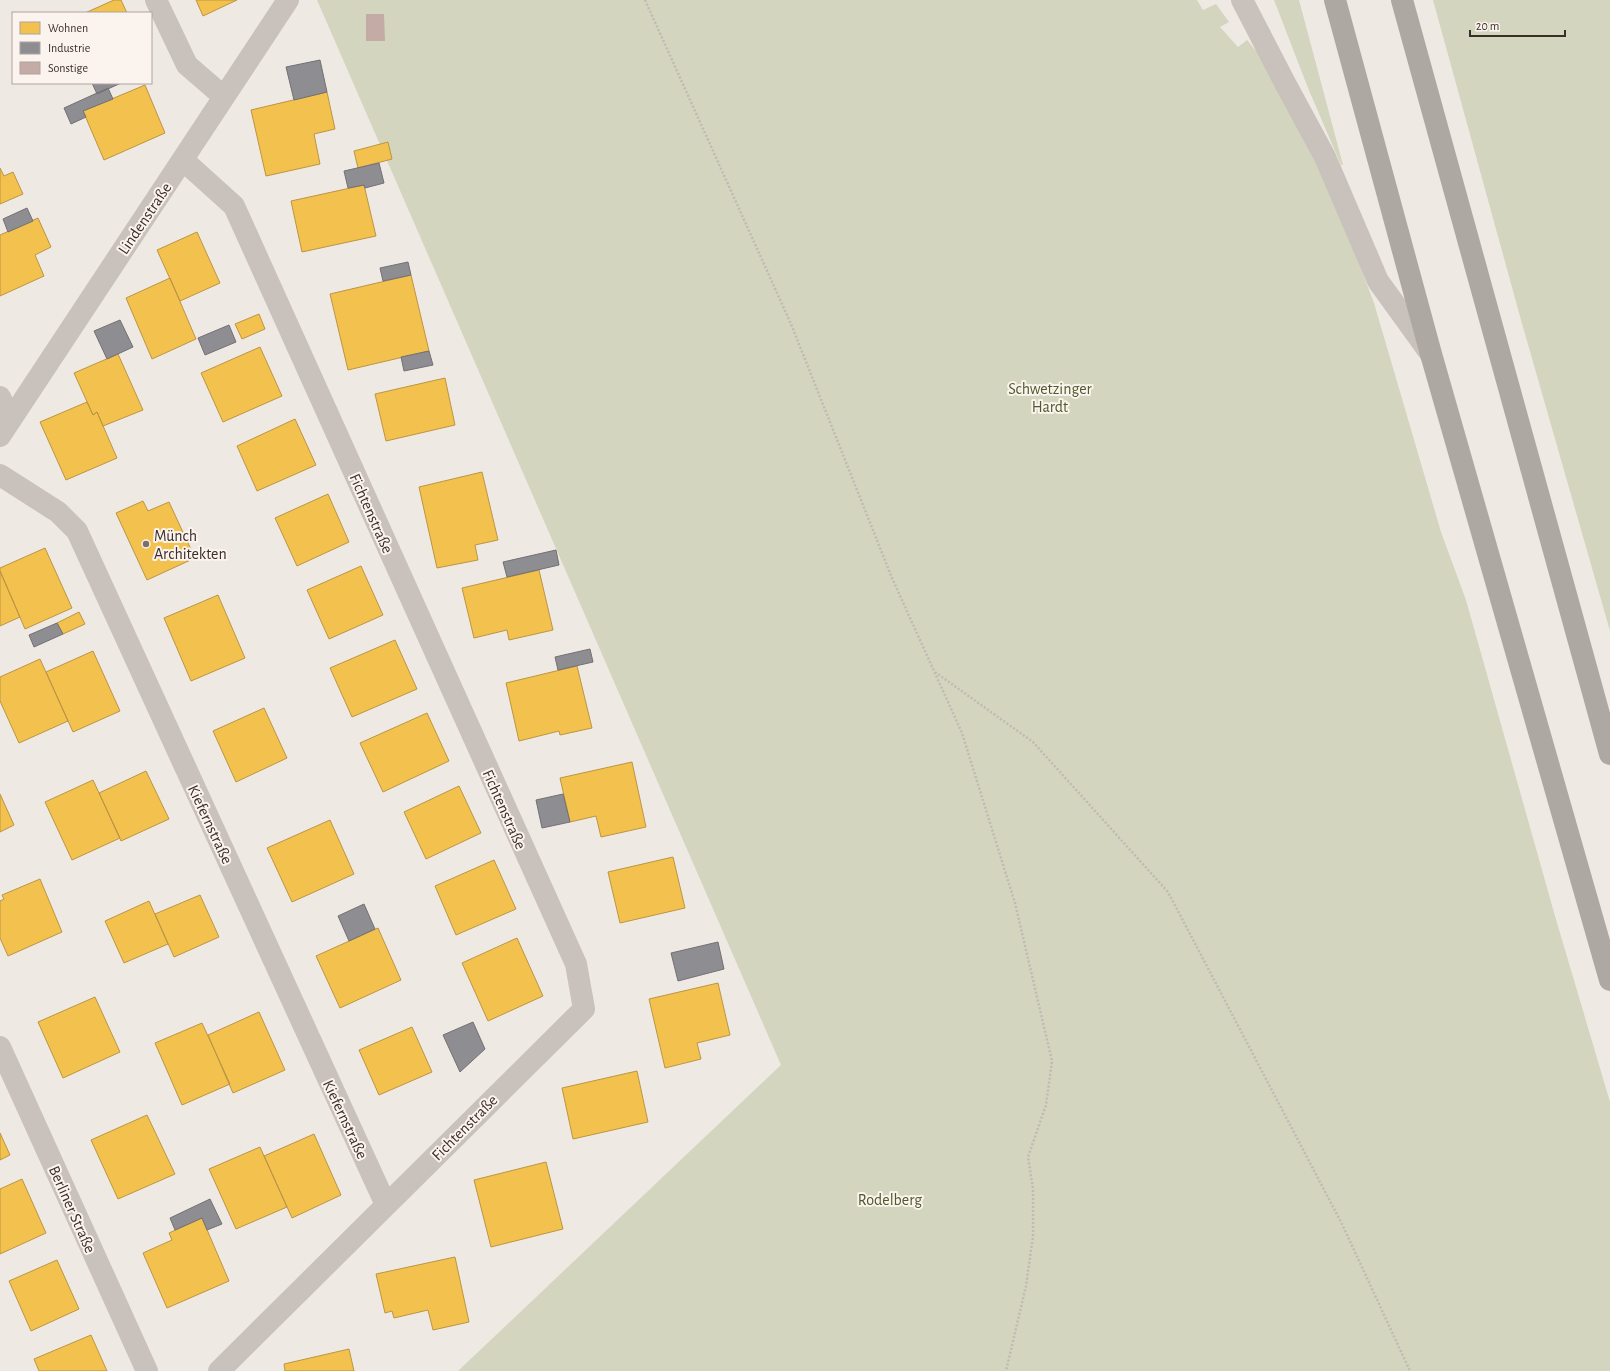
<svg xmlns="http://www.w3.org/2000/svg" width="1610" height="1371" font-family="'Alegreya Sans',sans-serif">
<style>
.green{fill:#d3d5be}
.homes{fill:#f2c14e;stroke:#bb9543}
.industry{fill:#8d8d92;stroke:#747073}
.building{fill:#c4aba5}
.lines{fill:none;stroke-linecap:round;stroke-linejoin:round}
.path{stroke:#c1b9b5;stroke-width:2.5;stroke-dasharray:2 2;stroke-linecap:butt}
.minor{stroke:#c9c1bc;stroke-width:22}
.highway{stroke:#aea8a3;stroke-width:22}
.poi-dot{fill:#7a6f6b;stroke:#fbf3ed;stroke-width:1.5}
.labels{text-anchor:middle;stroke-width:4;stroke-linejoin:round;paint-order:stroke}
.street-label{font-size:16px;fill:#3b2d2a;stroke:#fbf3ed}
.park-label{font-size:16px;fill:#4f5a2c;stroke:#fbf3ed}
.poi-label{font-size:16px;fill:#3b2d2a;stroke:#fbf3ed;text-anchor:start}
</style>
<rect width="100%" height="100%" fill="#efe9e4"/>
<!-- green -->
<path class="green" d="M317 0H1197L1203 10 1216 4 1229 22 1220 27 1238 47 1247 40 1261 57 1304 134 1352 245 1374 303 1441 532 1466 600 1555 916 1610 1102V1371H458L781 1065Z
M1274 0H1299L1343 165H1341L1308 88Z
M1433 0H1610V631L1521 320Z"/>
<!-- homes -->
<path class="homes" d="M114 0H121L127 13H85Z
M196 0H237L203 16Z
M145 85 165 133 104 160 83 111Z
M327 92 335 129 314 134 320 164 266 176 251 110Z
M388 142 392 159 358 168 354 151Z
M0 168 4 176 13 172 23 194 0 204Z
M364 185 376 236 302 252 291 201Z
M38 218 51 247 35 255 44 276 0 296V235Z
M197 232 220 283 180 301 157 250Z
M411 275 429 351 348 370 330 294Z
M170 278 196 339 152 359 126 298Z
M259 314 265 329 242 339 235 324Z
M260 347 282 396 223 422 201 373Z
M118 354 143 410 103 426 97 412 93 415 74 373Z
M445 378 455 425 386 441 375 394Z
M87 402 93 415 97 412 117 458 66 480 40 422Z
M295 419 316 465 257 491 237 446Z
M482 472 498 540 475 545 478 560 437 568 419 487Z
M328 494 349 542 297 566 275 518Z
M143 501 148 511 169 502 195 558 147 580 116 513Z
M45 548 72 608 25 629 0 571V568Z
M361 566 383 615 329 639 307 590Z
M539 570 553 630 509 640 507 630 474 638 462 588Z
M0 571 20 617 0 626Z
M218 595 245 658 191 681 164 618Z
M79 612 85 624 63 634 57 623Z
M395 640 417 689 352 717 330 668Z
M93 651 120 711 73 732 46 672Z
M40 659 68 721 19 743 0 701V677Z
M577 666 592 728 560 735 559 731 519 741 506 683Z
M264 708 287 758 236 782 213 731Z
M427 713 449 761 383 792 360 743Z
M632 762 646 827 601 837 596 816 570 822 560 778Z
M146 771 169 819 121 841 99 793Z
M93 780 120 838 72 860 45 802Z
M459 786 481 833 426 859 404 812Z
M0 794 14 825 0 832Z
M330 820 354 874 292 902 267 848Z
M673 857 685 908 620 923 608 872Z
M494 860 516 909 456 935 435 886Z
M40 879 62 932 8 956 0 938V901L4 899 2 895Z
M200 895 219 937 174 957 155 914Z
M149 901 168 944 124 963 105 921Z
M378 928 401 980 340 1008 316 956Z
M517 938 543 996 488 1021 462 963Z
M718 983 730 1035 697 1043 701 1059 665 1068 649 999Z
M95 997 120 1052 63 1078 38 1022Z
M259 1012 285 1070 233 1093 208 1035Z
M202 1023 230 1084 182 1105 155 1043Z
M412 1027 432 1072 379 1095 359 1050Z
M637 1071 648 1122 573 1139 562 1088Z
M147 1115 175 1174 118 1199 91 1140Z
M0 1133 10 1155 0 1160Z
M314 1134 341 1195 292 1218 264 1156Z
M260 1147 287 1207 236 1229 209 1169Z
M546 1162 563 1229 491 1247 474 1180Z
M22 1179 46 1233 0 1254V1189Z
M202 1218 229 1281 167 1308 143 1253 172 1240 169 1233Z
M455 1257 469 1322 433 1330 428 1310 394 1318 392 1311 385 1313 376 1274Z
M57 1260 79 1309 31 1331 9 1281Z
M91 1335 107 1371H39L34 1359Z
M349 1349 354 1371H285L284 1364Z"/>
<!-- industry -->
<path class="industry" d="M320 60 327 92 294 100 286 67Z
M92 83H121L97 94Z
M108 88 113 99 83 111 86 117 71 124 64 108Z
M379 163 384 183 365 188 364 185 348 188 344 171Z
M27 208 33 221 8 232 3 219Z
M408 262 411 275 383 281 380 268Z
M120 320 133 347 107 359 94 331Z
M229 325 236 342 205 355 198 338Z
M429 351 433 365 404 371 401 357Z
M556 550 559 565 507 577 503 562Z
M57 623 63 634 34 647 29 635Z
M590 649 593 662 558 670 555 657Z
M563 794 570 822 542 828 536 800Z
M364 904 375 929 349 941 338 916Z
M718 942 724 969 678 981 671 953Z
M473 1022 485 1049 460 1072 443 1035Z
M210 1199 222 1224 207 1230 202 1218 175 1230 170 1218Z"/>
<!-- building -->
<path class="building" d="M366 14H384L385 41H366Z"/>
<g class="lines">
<!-- path -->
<path class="path" d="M645 0 791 324 892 578 962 733 1015 903 1052 1061 1046 1105 1028 1157 1033 1189V1236L1026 1286 1006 1371
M935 672 1033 742 1168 892 1342 1224 1410 1371"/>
<!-- minor -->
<path class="minor" d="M156 0 187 65 224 97
M1242 0 1285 83 1325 157 1378 281 1430 353
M183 160 234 206 576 964 584 1009 219 1371
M0 397 10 420
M0 436 288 0
M0 475 58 512 77 531 386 1205
M0 1047 147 1371"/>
<!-- highway -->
<path class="highway" d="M1335 0 1431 354 1610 980
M1402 0 1610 754"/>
</g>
<!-- markers -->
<circle class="poi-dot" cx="146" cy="544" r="4"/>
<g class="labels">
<!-- street labels -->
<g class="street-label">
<text transform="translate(144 218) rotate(-56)" y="6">Lindenstraße</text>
<text transform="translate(372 513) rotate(66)" y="6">Fichtenstraße</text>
<text transform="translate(505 809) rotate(66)" y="6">Fichtenstraße</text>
<text transform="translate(211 824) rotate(65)" y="6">Kiefernstraße</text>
<text transform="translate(346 1119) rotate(65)" y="6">Kiefernstraße</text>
<text transform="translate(464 1127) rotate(-45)" y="6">Fichtenstraße</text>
<text transform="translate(73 1209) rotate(66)" y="6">Berliner Straße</text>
</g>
<!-- park labels -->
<g class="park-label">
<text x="1050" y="394">Schwetzinger<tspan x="1050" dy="18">Hardt</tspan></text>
<text x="890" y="1205">Rodelberg</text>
</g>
<!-- poi labels -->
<g class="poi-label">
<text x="154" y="541">Münch<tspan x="154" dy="18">Architekten</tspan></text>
</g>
</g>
<!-- legend -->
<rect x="12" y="12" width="140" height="72" fill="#fbf3ed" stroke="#aea49f"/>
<rect x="20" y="22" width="20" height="12" fill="#f2c14e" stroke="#aea49f"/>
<text x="48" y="32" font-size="12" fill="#3b2d2a">Wohnen</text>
<rect x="20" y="42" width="20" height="12" fill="#8d8d92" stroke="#aea49f"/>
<text x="48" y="52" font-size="12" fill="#3b2d2a">Industrie</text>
<rect x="20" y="62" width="20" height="12" fill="#c4aba5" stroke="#aea49f"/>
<text x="48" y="72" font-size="12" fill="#3b2d2a">Sonstige</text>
<!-- scale -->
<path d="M1470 30v6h95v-6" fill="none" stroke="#3b2d2a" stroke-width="2"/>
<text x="1476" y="30" font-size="12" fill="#3b2d2a" stroke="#fbf3ed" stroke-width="3" paint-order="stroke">20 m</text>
</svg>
